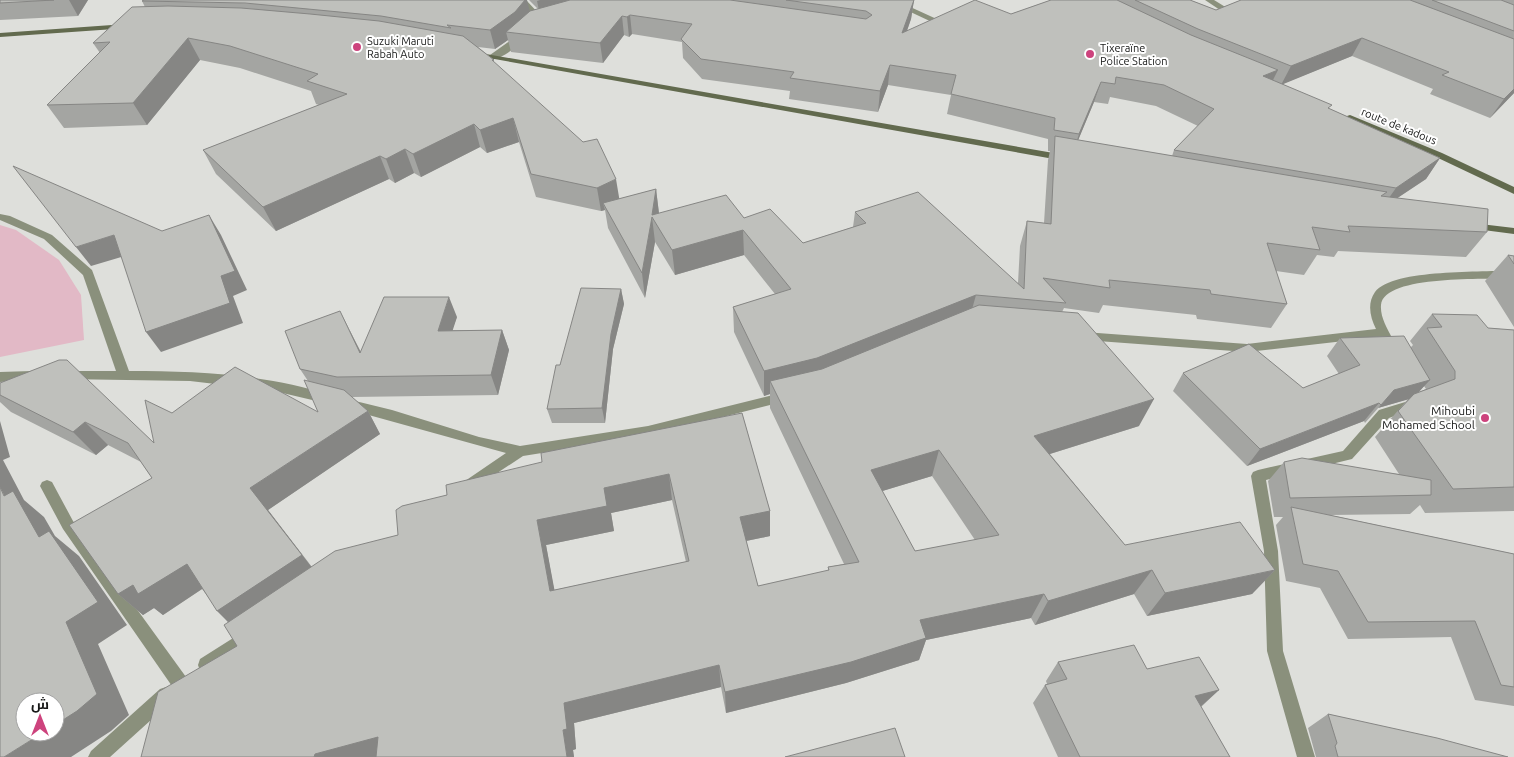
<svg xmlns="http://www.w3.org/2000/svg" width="1514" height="757" font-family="Ubuntu,Cairo,sans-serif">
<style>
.green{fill:#e2b9c6}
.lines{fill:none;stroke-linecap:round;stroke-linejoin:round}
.service{fill:#8a907c;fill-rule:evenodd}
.minor{fill:#8a907c;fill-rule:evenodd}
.secondary{fill:#626a4e;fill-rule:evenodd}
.wall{fill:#a4a5a2;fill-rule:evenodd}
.shaded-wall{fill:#868684}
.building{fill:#bfc0bc;stroke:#868684;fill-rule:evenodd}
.poi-dot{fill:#cd437d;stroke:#fff;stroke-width:2}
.labels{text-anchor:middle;stroke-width:4;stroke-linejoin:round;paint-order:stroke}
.far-poi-label{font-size:11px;fill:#181918;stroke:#fff;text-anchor:start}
.far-street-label{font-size:11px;fill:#181918;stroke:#fff}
.poi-label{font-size:12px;fill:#181918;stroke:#fff;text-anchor:end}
</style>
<rect width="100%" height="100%" fill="#dedfdb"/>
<!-- green -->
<path class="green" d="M0 225 16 230 59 260 81 295 84 340 0 357Z"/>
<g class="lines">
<!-- service -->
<path class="service" d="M1205 0H1214L1227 8 1220 10Z"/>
<!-- minor -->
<path class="minor" d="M518 0H526L541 16C534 30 507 61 490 59V55L521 33 533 16Z
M885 0H895L941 21 934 23Z
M0 214 10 216 52 235 92 270 129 371C196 371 265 374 330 395L331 398 330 401 325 403 274 391 190 381 63 379 61 376 63 373 67 371H116L83 275 44 239 0 220Z
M1514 270V278C1489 280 1384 274 1381 305 1380 317 1387 328 1392 338L1386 342 1382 341 1379 337 1247 352 1084 340 1078 336 1084 332 1247 344 1376 329C1370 317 1367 303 1375 292 1394 268 1484 273 1514 270Z
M32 371 36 373 38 376 36 379 0 382V372Z
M785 392 790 394 791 397 790 400 648 436 523 456 470 491 465 489 463 485 465 481 506 453 347 409 342 407 341 404 342 401 347 399 392 410 479 437 520 446 648 426Z
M1415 399 1420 401 1421 404 1420 407 1389 418 1352 459 1266 480 1278 551 1283 651 1315 757H1297L1267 651 1264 551 1251 476 1253 472 1258 470 1343 451 1379 410Z
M47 480 52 482 73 521 186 677 188 683 186 689 180 691 174 689 63 529 40 486 42 482Z
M249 628 255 631 257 636 255 641 212 671 206 673 200 671 198 665 200 659Z
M166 687 172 689 174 695 172 701 110 757H88L91 751 160 689Z"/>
<!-- secondary -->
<path class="secondary" d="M126 24H129V28L0 37V33Z
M469 51 1065 155 1070 158 1065 161 472 55H469Z
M1350 115 1442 153 1514 187V194L1436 157 1347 120V116Z
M1472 223 1514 228V234L1468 228 1467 226 1468 224Z"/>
</g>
<!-- wall -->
<path class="wall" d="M0 0H88L78 16 0 20Z
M144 0 530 12 538 9 529 0H914L911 19 907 31 1011 14 1051 0H1190L1216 10 1241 0H1514V93L1490 118 1430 94 1433 89 1352 56 1282 84 1330 109 1440 158 1426 179 1397 198 1487 232 1466 257 1338 251 1334 257 1317 255 1304 275 1276 271 1287 304 1271 328 1197 319 1196 315 1103 305 1099 313 1064 308 1062 312 1139 426 1050 454 1125 545 1275 570 1252 594 1147 616 1134 594 1035 625 1031 618 926 640 919 660 846 683 726 713 721 687 574 723 576 749 573 750 574 757H141L237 646 228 622 202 589 163 615 154 608 143 615 118 594 152 478 141 462 108 445 96 455 11 412 0 402V383L154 443 172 413 318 412 308 381 300 369 350 331 361 352 457 317 452 330H502L509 350 498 395 352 397 368 411 380 434 268 510 312 567 398 535 447 495 742 413 770 511V536L746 541 758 586 828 571V567L844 564 770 408V394L764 396 734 332 733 307 775 294 744 255 675 275 655 242 645 298 608 228 605 210 601 211 536 197 519 142 487 153 480 147 421 177 414 173 395 183 389 179 276 231 216 174 203 150 319 105 316 104 311 91 240 68 200 60 147 125 64 128 47 105 100 53 93 43 145 7 142 1ZM632 34 682 42 683 58 702 79 790 91 789 99 878 112 888 85 951 95 947 114 1048 139V151H1050L1048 160 1044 223 1027 221 1020 246 1018 283 855 212 853 227 803 243 744 218 659 213 656 189 619 199 494 63V60L478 47 495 49 508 40 511 52 603 63 624 35 629 37ZM1110 97 1156 106 1198 126 1174 150 1172 156 1078 140 1094 102 1108 104ZM932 476 975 540 915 551 882 491ZM672 500 686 562 554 590 546 545 614 531 611 513Z
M1508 255 1514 256V327L1485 281Z
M621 289 624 304 613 349 605 423H552L547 409 560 365Z
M1432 314 1488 328 1514 330V511L1425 513 1420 505 1410 514 1330 515 1514 554V706L1475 700 1451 637 1348 639 1320 588 1286 581 1276 525 1283 517H1274L1268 481 1284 462 1399 474 1375 437 1408 399 1378 408 1365 423 1364 421 1247 466 1173 391 1183 373 1303 388 1339 374 1327 356 1340 338 1410 348 1413 345 1410 341ZM1424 386 1426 389 1419 392Z
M1058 662 1147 669 1219 690 1201 707 1230 757H1058L1033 703 1045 685 1047 684 1046 681Z
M1328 714 1508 757H1316L1308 728Z"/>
<!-- shaded-wall -->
<path class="shaded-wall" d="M69 0H88L78 16Z
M525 0H527L531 16 506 32 508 40 495 49 490 30Z
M540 0H609L541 20 537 1Z
M914 0 911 19 899 53 902 33Z
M630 15 632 34 629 37 627 17Z
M622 16 624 35 603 63 600 43Z
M188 38 200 60 147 125 133 103Z
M1362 38 1352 56 1281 85 1291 66Z
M890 65 888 85 878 112 880 91Z
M1278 70 1268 90 1263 76Z
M1101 82 1094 102 1072 155 1079 134Z
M1514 89V93L1490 118 1504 99Z
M513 118 519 142 487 153 480 130Z
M474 124 480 147 421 177 413 154Z
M405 149 414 173 395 183 386 159Z
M380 156 389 179 276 231 263 207Z
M1440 158 1426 179 1381 209 1396 188Z
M616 179 620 203H603L605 210 601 211 597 188Z
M656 189 659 214 652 215Z
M209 215 221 235 247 290 233 296 243 323 161 352 146 332Z
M652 217 655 242 645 298 642 273Z
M743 230 744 255 675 275 672 250Z
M114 235 128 255 91 266 76 247Z
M621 289 624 304 613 349 605 423 602 408 611 334Z
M976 295 969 320 815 383 770 381V394L764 396V371Z
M449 297 457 317 446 351 438 331Z
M340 311 371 373 360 353Z
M502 330 509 350 498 395 491 375Z
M1430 380 1413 398 1378 408 1365 423 1394 390Z
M1154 399 1139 426 1024 462 1034 436Z
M1379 403 1364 421 1247 466 1260 449Z
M368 411 380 434 268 510 319 577 238 632 217 611 250 488Z
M0 421 10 457 3 460 24 500 44 517 55 536 79 556 127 625 98 644 129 715 111 731 71 757H4L44 732H55V725L66 622 0 487Z
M85 422 108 445 96 455 73 432Z
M939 450 932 476 866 496 871 470Z
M669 474 672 500 611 513 614 531 546 545 559 614 550 591 537 520 604 488Z
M770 511V536L741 542 740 517Z
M187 564 208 585 163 615 154 608 143 615 118 594 133 585Z
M1152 570 1134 594 1035 625 1048 601Z
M1275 570 1252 594 1147 616 1165 593Z
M1044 594 1031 618 926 640 919 660 846 683 726 713 725 692 920 620Z
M719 665 721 687 574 723 576 749 573 750 574 757H567L563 730 564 703Z
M1219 690 1199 708 1195 696Z
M378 737 393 757H314L315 754Z"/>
<!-- building -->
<path class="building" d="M0 0H54L0 3Z
M144 0H525L515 12 490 30 447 25 451 28 381 16 245 3 142 1Z
M570 0H730L866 19 872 15 866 11 786 0H914L902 33 975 0 1011 14 1051 0H1117L1191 35 1278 70 1263 76 1332 105 1328 108 1440 158 1396 188 1174 150 1214 109 1164 85 1116 77 1115 84 1101 82 1079 134 1054 130 1055 118 951 94 956 75 890 65 880 91 790 78 794 72 701 59 681 39 692 24 630 15 627 17 622 16 600 43 506 32 530 11Z
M1135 0H1190L1216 10 1241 0H1410L1514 39V89L1504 99 1442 75 1449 72 1362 38 1291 66 1198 29Z
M1432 0H1501L1514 5V31Z
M168 6 241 8 310 14 379 21 463 36 494 60H492L583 142 597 139 616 179 597 188 531 174 513 118 480 130 474 124 413 154 405 149 386 159 380 156 263 207 203 150 347 94 307 81 318 74 230 46 188 38 133 103 47 105 110 42 93 43 132 7Z
M1055 136 1387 192 1381 196 1488 209 1487 232 1348 226 1350 232 1312 227 1320 250 1267 243 1287 304 1211 294 1210 290 1109 280 1110 288 1043 278 1066 303 976 295 817 358 764 371 733 307 791 289 743 230 672 250 652 217 642 273 603 203 656 189 652 215 726 195 744 218 770 209 803 243 866 223 855 212 918 192 1024 289 1027 221 1051 224Z
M13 166 162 231 209 215 235 271 221 276 230 303 146 332 114 235 76 247Z
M1508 255 1514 256V264Z
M581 288 621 289 611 334 602 408 547 409 556 365H560Z
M384 297H449L438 331 502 330 491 375 337 377 300 369 285 331 340 311 360 353Z
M979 305 1078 313 1154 399 1034 436 1125 545 1240 522 1275 570 1165 593 1152 570 1048 601 1044 594 920 620 926 638 851 662 725 692 719 665 564 703 567 729 563 730 567 757H376L378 737 315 754 314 757H141L158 692 237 646 224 625 335 551 398 535 396 510 402 506 447 495 446 485 542 462 541 453 742 413 770 511 740 517 758 586 829 570 828 567 859 562 770 381 822 369ZM939 450 999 535 915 551 871 470ZM669 474 689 561 550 591 537 520 607 506 604 488Z
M1432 314 1477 315 1488 328 1514 330V487L1453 489 1398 411 1414 394 1455 379V371L1427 328 1442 327Z
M1404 336 1430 380 1394 390 1381 405 1379 403 1260 449 1183 373 1249 344 1303 388 1360 365 1340 338Z
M59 360H67L154 443 145 400 172 413 235 367 318 412 304 380 344 390 368 411 250 488 302 555 217 611 187 564 138 594 133 585 118 594 69 525 152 478 128 443 85 422 73 432 0 395V383Z
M1302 458 1431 480V495L1290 498 1284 462Z
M0 487 4 496 13 491 39 537 49 531 98 602 66 622 97 694 77 711 55 725V702H25V732H44L4 757H0Z
M1291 507 1514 554V687L1501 685 1475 621 1368 622 1338 571 1303 564Z
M1134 645 1147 669 1199 657 1219 690 1195 696 1230 757H1080L1045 685 1067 679 1058 662Z
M1328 714 1437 738 1508 757H1338L1335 746 1337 743Z
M895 728 905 757H785Z"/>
<!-- markers -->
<g class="poi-dot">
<circle cx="357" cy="47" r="5"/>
<circle cx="1090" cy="54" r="5"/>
<circle cx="1485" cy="418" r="5"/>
</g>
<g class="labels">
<!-- far-poi labels -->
<g class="far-poi-label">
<text x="367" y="45">Suzuki Maruti<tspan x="367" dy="13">Rabah Auto</tspan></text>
<text x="1100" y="52">Tixeraïne<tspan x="1100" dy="13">Police Station</tspan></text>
</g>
<!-- far-street labels -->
<g class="far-street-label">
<text transform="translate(1399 126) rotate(22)" y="4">route de kadous</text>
</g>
<!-- poi labels -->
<g class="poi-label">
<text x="1475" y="415">Mihoubi<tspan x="1475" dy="14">Mohamed School</tspan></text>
</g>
</g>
<!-- north arrow -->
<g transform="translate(40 717)"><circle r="24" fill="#ffffff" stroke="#a3a3a3"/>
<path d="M0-4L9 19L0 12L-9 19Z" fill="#cd437d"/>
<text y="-8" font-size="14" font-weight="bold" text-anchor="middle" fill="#181918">ش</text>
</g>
</svg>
